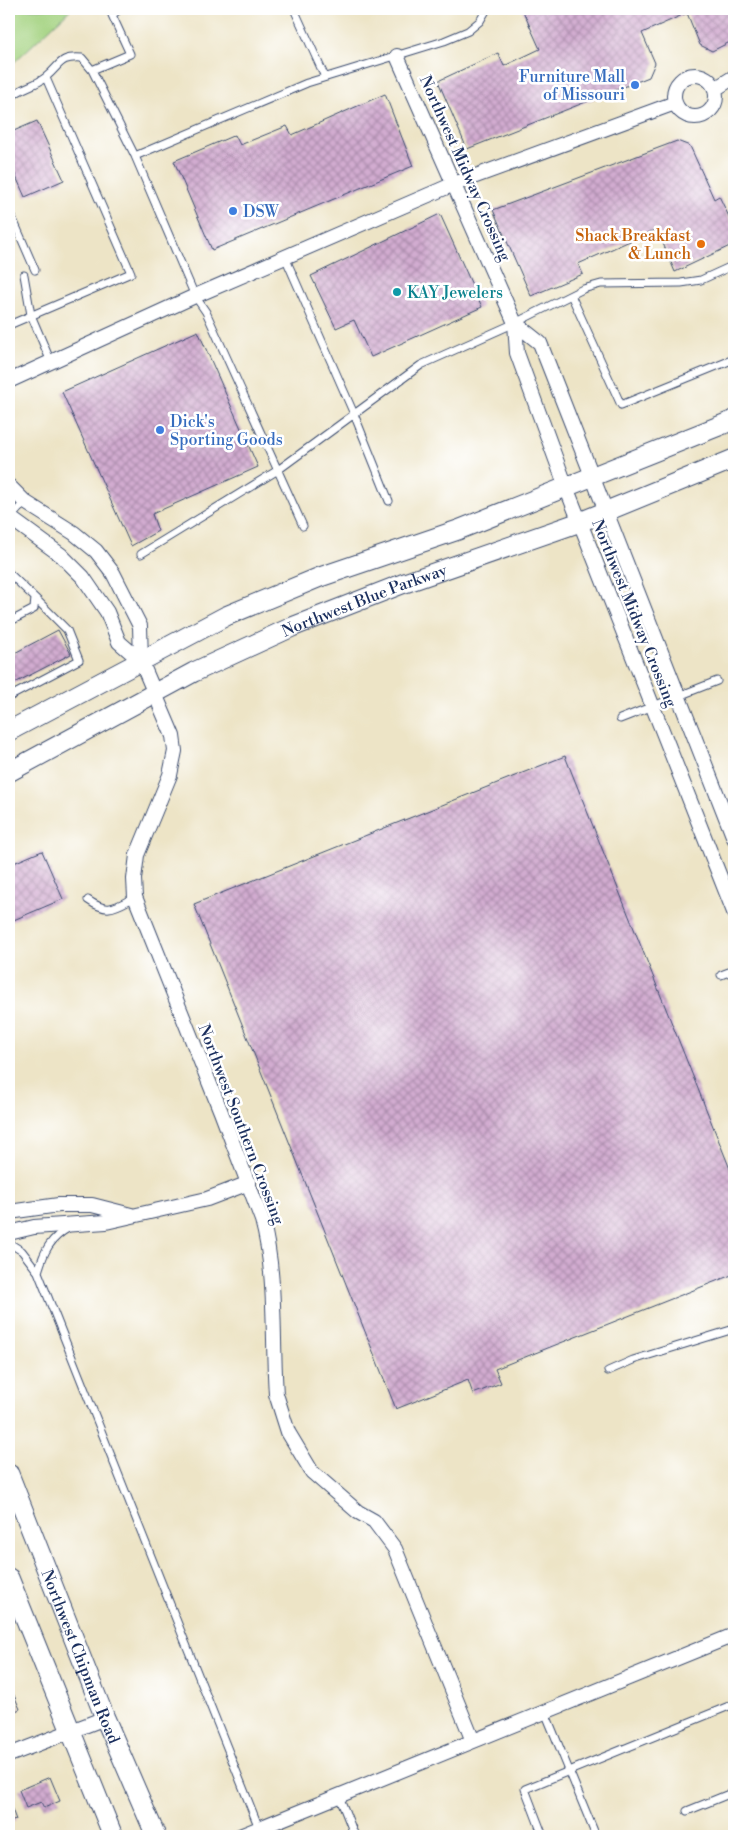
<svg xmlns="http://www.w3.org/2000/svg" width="743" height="1845" font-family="'Libre Bodoni',serif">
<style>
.green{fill:#a4d381;stroke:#608170}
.building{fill:url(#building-cross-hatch)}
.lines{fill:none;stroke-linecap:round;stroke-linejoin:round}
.lane-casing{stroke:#3a4a6e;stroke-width:9}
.street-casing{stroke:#3a4a6e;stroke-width:16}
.secondary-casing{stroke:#3a4a6e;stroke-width:21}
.lane{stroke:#fff;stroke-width:7}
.street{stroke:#fff;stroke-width:14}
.secondary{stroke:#fff;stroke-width:19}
.shop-dot{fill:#3f7fe0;stroke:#fff;stroke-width:2}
.food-dot{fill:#e8710a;stroke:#fff;stroke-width:2}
.culture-dot{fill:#0f9aa8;stroke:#fff;stroke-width:2}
.labels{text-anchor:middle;stroke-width:5;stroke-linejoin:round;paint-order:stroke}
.shop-label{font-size:16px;fill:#366cbe;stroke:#fff;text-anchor:start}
.street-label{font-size:16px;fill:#1b2f5e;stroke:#fff}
.food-label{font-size:16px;fill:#c56008;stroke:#fff;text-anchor:end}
.culture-label{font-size:16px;fill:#0d838f;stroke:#fff;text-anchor:start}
</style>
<defs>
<pattern id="building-cross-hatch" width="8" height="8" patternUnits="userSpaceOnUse" patternTransform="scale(1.25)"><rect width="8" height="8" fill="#d2acd0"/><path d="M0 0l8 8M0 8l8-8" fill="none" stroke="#aa8cac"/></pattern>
</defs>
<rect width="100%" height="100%" fill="#fff"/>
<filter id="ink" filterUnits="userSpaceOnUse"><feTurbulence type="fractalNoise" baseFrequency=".02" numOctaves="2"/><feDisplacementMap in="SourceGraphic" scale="10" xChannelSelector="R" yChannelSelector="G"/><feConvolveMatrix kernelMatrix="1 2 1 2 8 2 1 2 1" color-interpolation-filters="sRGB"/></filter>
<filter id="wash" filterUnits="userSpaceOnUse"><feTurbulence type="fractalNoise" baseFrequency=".0096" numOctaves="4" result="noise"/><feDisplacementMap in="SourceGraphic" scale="20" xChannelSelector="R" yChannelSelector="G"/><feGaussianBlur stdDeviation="1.12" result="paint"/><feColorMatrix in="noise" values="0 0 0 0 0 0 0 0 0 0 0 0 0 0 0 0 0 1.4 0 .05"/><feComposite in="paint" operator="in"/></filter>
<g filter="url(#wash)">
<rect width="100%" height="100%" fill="#ede4c6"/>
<!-- green -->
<path class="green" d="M9 9H71L9 67Z"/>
<g id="blocks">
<!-- building -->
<path class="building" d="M522 9H734V40L712 51 700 45 687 13 642 33 655 63 649 77 467 149 438 81 498 53 504 66 540 49Z
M385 94 413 166 212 250 174 161 235 135 240 145 287 126 292 135Z
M37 121 64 180 25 197 9 161V133Z
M677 141 690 146 714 199 719 196 734 227V244L675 272 657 229 578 264 583 274 531 296 493 210Z
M440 214 482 307 371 357 354 320 336 328 311 276Z
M198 331 258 467 152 514 158 531 131 546 62 392Z
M58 630 71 654 9 686V656Z
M565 756 734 1179V1274L495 1369 501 1383 473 1394 468 1380 396 1409 194 904Z
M42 851 63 899 9 922V865Z
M9 1684 20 1709 9 1714Z
M50 1777 60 1801 44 1808 41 1802 26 1808 19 1790Z
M9 1801 16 1820 9 1822Z"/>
</g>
</g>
<g filter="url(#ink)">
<use href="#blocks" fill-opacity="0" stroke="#3a4a6e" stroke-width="1"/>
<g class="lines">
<!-- lane casing -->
<g class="lane-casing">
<path id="lane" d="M294 9 325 77
M92 70 130 54 112 15 120 9
M9 99C21 86 34 87 46 77 61 65 59 56 82 58L92 70 135 156 195 296 206 312 303 526
M135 156 307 83 444 41 468 31 480 21 487 9
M9 210 35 270
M285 257 354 414 389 501
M24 275 31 315 51 362
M571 295 621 405 734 359
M9 325 131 273 46 78
M9 519 25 502
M141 554 278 470 421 365 515 323 583 289 601 284 681 283 701 280 734 265
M9 573 35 598 34 609 9 622
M9 697 79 660 67 630 35 598
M620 719 717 681
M88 900C108 914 114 908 135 897
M721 975 734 970
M9 1243 22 1251 38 1272C44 1251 50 1238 70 1227
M38 1272 259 1828
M608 1371 633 1360 734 1329
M545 1712 596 1836
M339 1796 355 1836
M687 1811 734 1792
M345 1836 354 1833
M543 1836 525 1789 734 1704"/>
</g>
<!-- street casing -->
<g class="street-casing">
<path id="street" d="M397 56 515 323 517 353 566 487 734 912
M674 96a21 21 0 1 1 42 0a21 21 0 1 1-42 0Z
M715 89 734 77
M515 323 540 343 734 838
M9 381 195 296 454 184 675 103
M9 486 25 502 74 533 96 551 113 573 140 626 141 661 173 736 175 751 170 775 137 855 134 879 135 897 221 1112 262 1220C277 1275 272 1337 276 1394L288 1432 312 1472 358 1512 374 1521 395 1549 473 1741
M9 517 61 555 83 577 107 612 119 642 141 661
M9 1212 59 1205H92L131 1215
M9 1233 34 1227 106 1222 207 1199 249 1183
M9 1755 105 1718
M240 1836 734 1635"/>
</g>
<!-- secondary casing -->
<g class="secondary-casing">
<g id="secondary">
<path d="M9 731 226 616 320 577 458 530 734 420"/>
<path id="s1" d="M9 772 194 672 292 627 402 584 580 522 734 459"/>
<path id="s2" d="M9 1474 105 1718 156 1836"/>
<path d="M9 1578 113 1836"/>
</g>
</g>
<!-- lane -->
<use href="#lane" class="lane"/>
<!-- street -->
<use href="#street" class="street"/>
<!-- secondary -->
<use href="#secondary" class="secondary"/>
</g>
</g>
<!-- markers -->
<g class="shop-dot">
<circle cx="635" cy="85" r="5"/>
<circle cx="233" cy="211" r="5"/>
<circle cx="160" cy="430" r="5"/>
</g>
<circle class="food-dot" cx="701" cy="244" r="5"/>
<circle class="culture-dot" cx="397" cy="292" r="5"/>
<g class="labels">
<!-- shop labels -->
<g class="shop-label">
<text x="625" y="82" text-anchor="end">Furniture Mall<tspan x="625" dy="18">of Missouri</tspan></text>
<text x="243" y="217">DSW</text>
<text x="170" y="427">Dick's<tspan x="170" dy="18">Sporting Goods</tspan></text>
</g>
<!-- street labels -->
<g class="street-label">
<text transform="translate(466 168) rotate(66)" y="6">Northwest Midway Crossing</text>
<text dy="6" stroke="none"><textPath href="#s1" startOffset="395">Northwest Blue Parkway</textPath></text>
<text transform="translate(635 613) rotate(68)" y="6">Northwest Midway Crossing</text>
<text transform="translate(242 1124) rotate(69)" y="6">Northwest Southern Crossing</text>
<text dy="6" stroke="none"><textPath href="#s2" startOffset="196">Northwest Chipman Road</textPath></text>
</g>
<!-- food labels -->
<g class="food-label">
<text x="691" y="241">Shack Breakfast<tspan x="691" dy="18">&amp; Lunch</tspan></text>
</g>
<!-- culture labels -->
<g class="culture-label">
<text x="407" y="298">KAY Jewelers</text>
</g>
</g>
<!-- margin -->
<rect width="743" height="1845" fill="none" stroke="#fff" stroke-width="30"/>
</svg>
